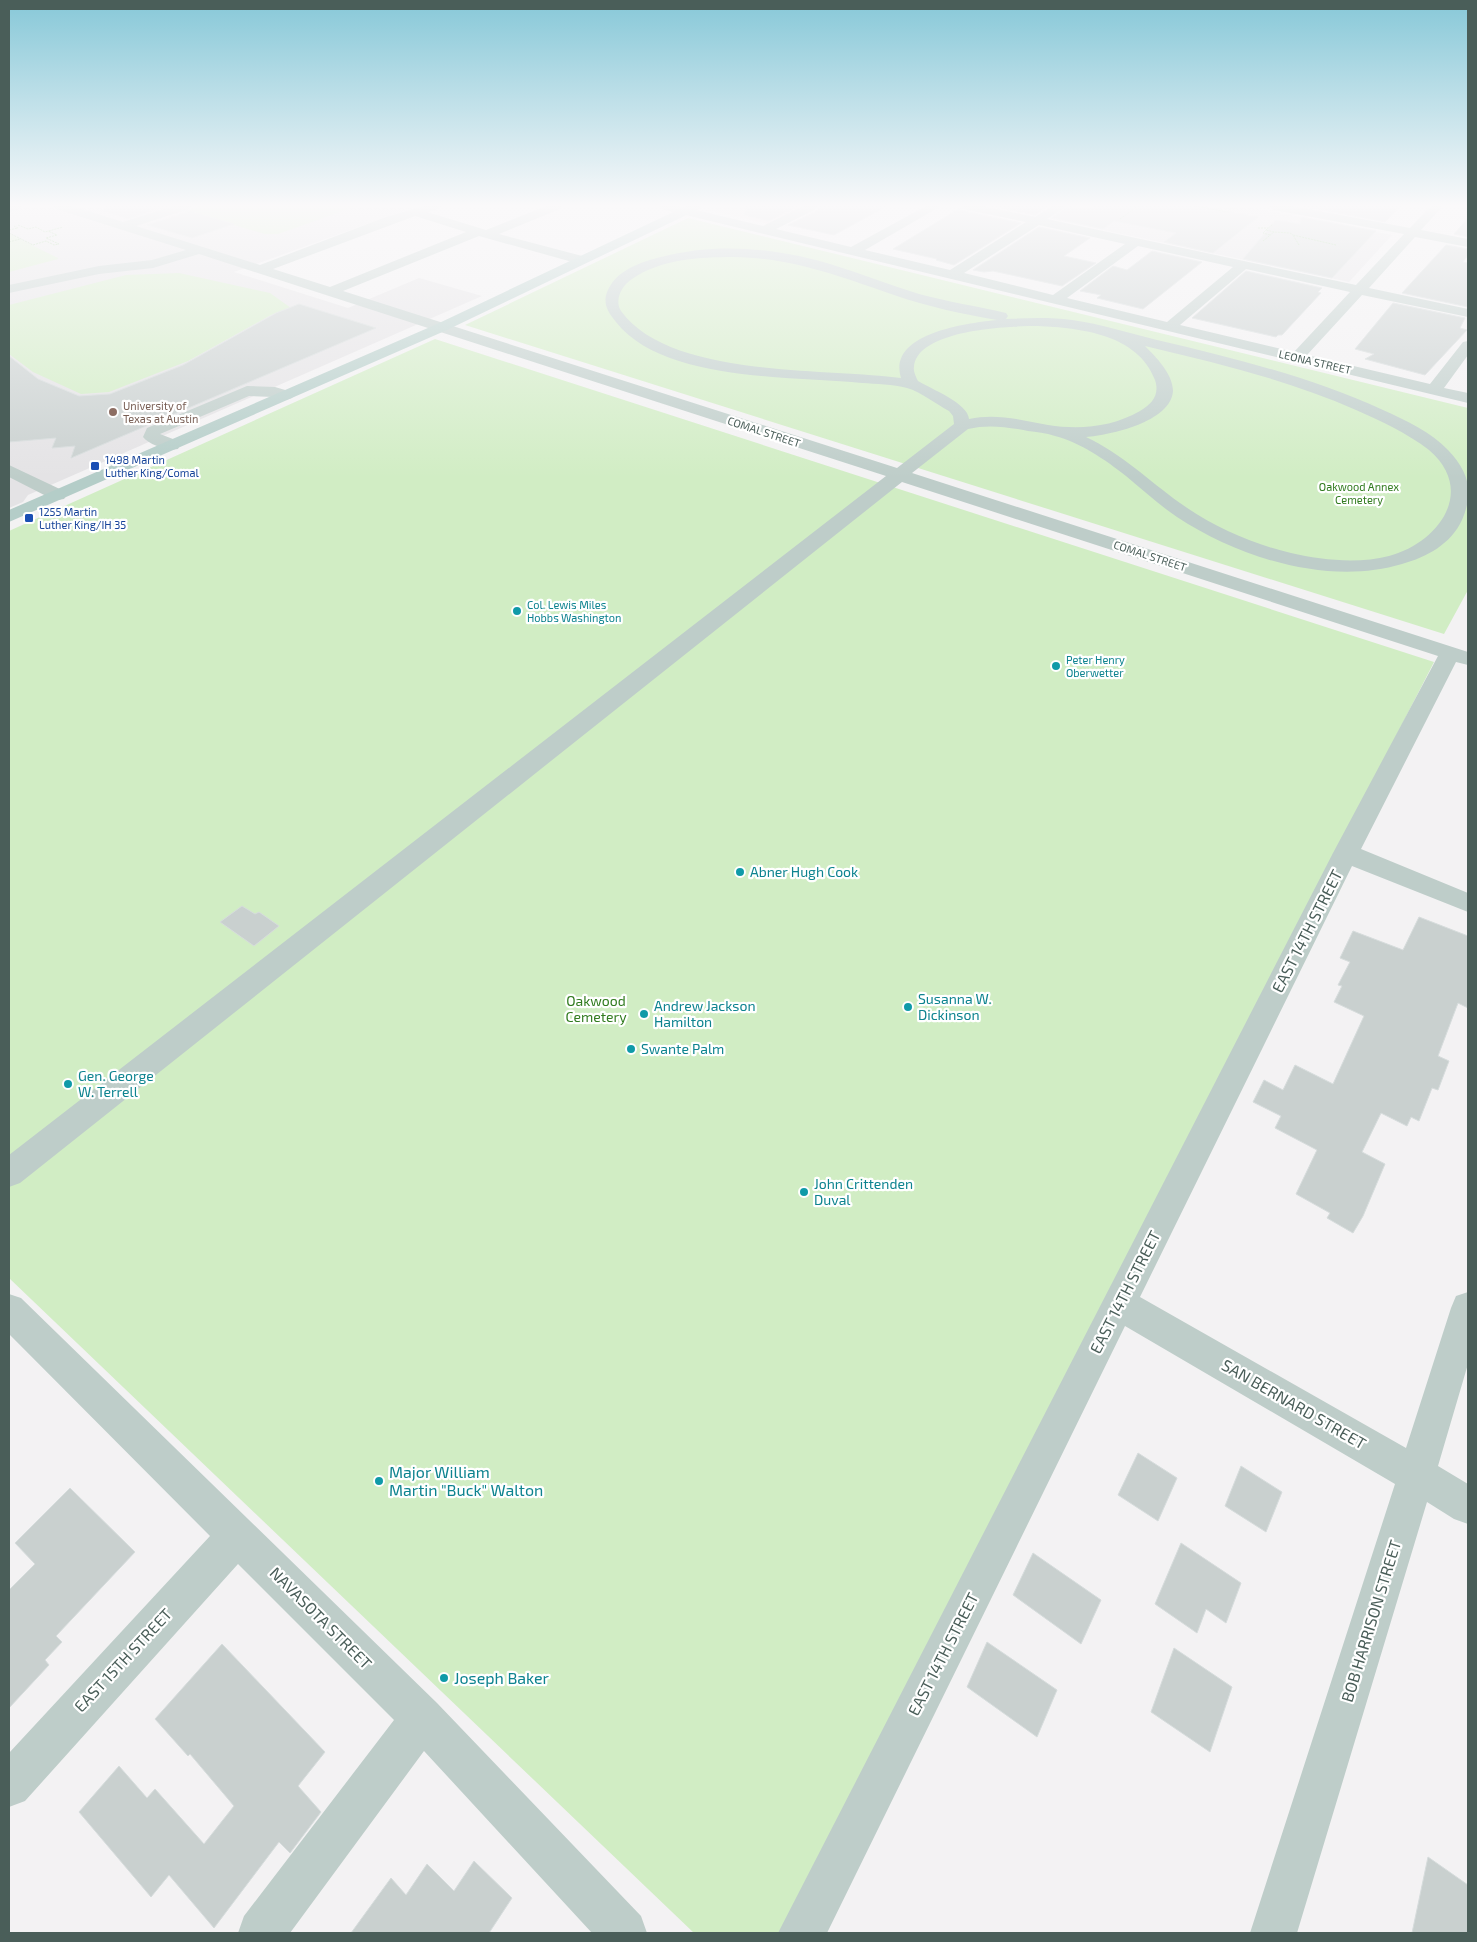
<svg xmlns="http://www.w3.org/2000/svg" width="1477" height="1942" font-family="'Exo 2',sans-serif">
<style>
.commercial{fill:#f0e5e5}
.education{fill:#e4e3e5}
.green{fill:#d1edc4}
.building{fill:#c9d0cf;stroke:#d6dcdc}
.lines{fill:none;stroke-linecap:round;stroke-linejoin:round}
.path{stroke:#8cc87f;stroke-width:1;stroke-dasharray:2 1;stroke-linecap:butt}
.minor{fill:#becdc9;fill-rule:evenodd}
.major{fill:#b4cdc8;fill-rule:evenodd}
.education-dot{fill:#8d6e63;stroke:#fff;stroke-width:2}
.transit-dot{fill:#1a4fb4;stroke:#fff;stroke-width:2}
.culture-dot{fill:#0f9aa8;stroke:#fff;stroke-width:2}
.labels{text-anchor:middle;stroke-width:4.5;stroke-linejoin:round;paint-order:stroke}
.far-street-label{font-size:11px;fill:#4a5e59;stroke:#fff}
.far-education-label{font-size:11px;fill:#785e54;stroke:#fff;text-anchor:start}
.far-transit-label{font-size:11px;fill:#164399;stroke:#fff;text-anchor:start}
.far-park-label{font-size:11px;fill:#317b1f;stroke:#fff}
.far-culture-label{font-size:11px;fill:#0d838f;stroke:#fff;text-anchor:start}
.culture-label{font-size:14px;fill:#0d838f;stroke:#fff;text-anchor:start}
.park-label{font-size:14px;fill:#317b1f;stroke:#fff}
.near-street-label{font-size:16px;fill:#4a5e59;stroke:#fff}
.near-culture-label{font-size:16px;fill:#0d838f;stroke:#fff;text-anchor:start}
</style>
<rect width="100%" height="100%" fill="#f3f2f3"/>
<!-- commercial -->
<path class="commercial" d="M716 206H805L768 224 708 210Z"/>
<!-- education -->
<path class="education" d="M9 206H417L234 272 348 308 419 278 482 296 28 495 23 502 9 508Z
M1065 206H1243L1392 235 1349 282 1047 218Z"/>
<!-- green -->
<path class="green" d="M200 206H357L278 234H265L186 211Z
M688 218 1468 408V590L1444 634 465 325Z
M9 234 58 258V259L9 272Z
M179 273 270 293 291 308 271 315 188 361 109 392 81 394 33 372 9 354V305L126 275Z
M435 339 1434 662 782 1933H694L9 1278V531Z"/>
<!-- building -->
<path class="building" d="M104 206H167L128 219 103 211Z
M745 206H799L769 221 744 215Z
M820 206H887L834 235 788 225 817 211Z
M991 206H1049L1035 215Z
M1068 206 1092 209V206H1202L1258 217 1213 253 1164 242 1176 233 1114 221 1103 229 1052 218Z
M1302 206H1401L1385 222Z
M960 208 963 211 1021 223 954 265 936 260 937 259 893 249Z
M190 211 234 224 192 238 147 225Z
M1301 217 1376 231 1332 278 1243 259 1276 220 1300 224Z
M1468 218V237L1454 234Z
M1039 227 1090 238 1064 256 1096 263 1062 286 993 271 984 272 973 270Z
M1446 245 1468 249V255L1463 262 1468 263V307L1402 293Z
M1152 251 1202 262 1143 309 1097 298 1101 295 1080 291 1113 266 1127 270Z
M1246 271 1322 288 1318 292 1321 293 1282 335H1278L1276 337 1192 318Z
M1393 303 1465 318 1460 328 1467 330 1425 375 1365 359 1374 354 1355 349Z
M299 304 376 328 71 458 75 446 52 448 56 438 9 442V356L38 379 79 396 110 394 183 365 276 313Z
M242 906 255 914 259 912 279 926 254 946 220 922Z
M1419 917 1468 936V1008L1458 1003 1438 1056 1449 1061 1438 1090 1432 1088 1419 1121 1411 1117 1407 1126 1381 1113 1362 1152 1385 1164 1363 1216 1353 1233 1327 1218 1330 1213 1296 1194 1317 1150 1275 1128 1281 1116 1253 1102 1264 1080 1283 1090 1295 1065 1333 1084 1364 1016 1334 1002 1342 986 1338 985 1350 962 1340 958 1353 931 1403 950Z
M1138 1453 1177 1478 1158 1521 1118 1495Z
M1241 1466 1282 1492 1266 1532 1225 1506Z
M70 1488 135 1552 56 1636 62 1642 45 1660 49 1665 9 1708V1590L35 1564 15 1543Z
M1181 1543 1241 1583 1226 1623 1206 1609 1197 1633 1155 1604Z
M1033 1553 1101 1600 1081 1644 1013 1595Z
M987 1642 1057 1690 1037 1737 967 1687Z
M222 1644 325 1752 298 1786 321 1812 290 1853 279 1842 214 1928 169 1875 151 1897 79 1812 119 1766 147 1798 155 1789 204 1844 234 1806 190 1754 188 1756 155 1719Z
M1174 1648 1232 1687 1210 1752 1151 1712Z
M1428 1857 1468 1885V1933H1412Z
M474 1861 512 1898 489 1933H351L391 1878 406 1895 427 1864 454 1891Z"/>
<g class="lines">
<!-- path -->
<path class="path" d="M1195 206 1227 212 1234 206
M1120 219 1138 206
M18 225 28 229 36 227 45 232 63 227
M1258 228H1268
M9 230 18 228 14 226
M1266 230 1273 224
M9 233 33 245 46 241 54 245 59 244 46 238 57 235 48 231
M1270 235 1263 233 1266 230 1274 232
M1263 241 1274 232 1290 233 1293 235
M9 242 20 239
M1299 245 1293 235 1336 245"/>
<!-- minor -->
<path class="minor" d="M9 206H22L20 209 9 212Z
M54 206H72L123 222 173 206H191L189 209 136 226 260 265 386 217 423 206H441L439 209 427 212 486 230 546 206H562L560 209 499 234 586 257 587 260 586 263H576L479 236 343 291 897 468 954 424 953 416 949 411C936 404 921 392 907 388 893 384 876 384 862 383 792 376 663 382 616 322 605 309 601 299 612 283 623 268 644 261 661 257 717 242 776 248 830 264 860 273 889 285 919 294 948 302 977 306 1006 313L1008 316 1006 319C1028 318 1050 317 1072 320 1101 324 1129 333 1157 340 1234 358 1311 377 1383 410 1405 420 1431 432 1448 450 1469 472 1474 492 1462 520 1451 544 1427 557 1402 564 1329 586 1239 558 1177 517 1159 505 1143 490 1126 476 1106 460 1079 442 1055 436 1046 433 1036 432 1028 431 1008 427 988 424 968 429L912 473 1468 652V665L1456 662 1361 849 1468 893V912L1352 866 1140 1297 1406 1448 1451 1308 1456 1296 1468 1292V1364L1438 1466 1468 1484V1524L1454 1519 1427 1502 1297 1933H1250L1395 1484 1125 1326 827 1933H778L1333 853 1438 656 902 482 20 1183 9 1187V1155L886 476 199 254 153 268 99 274 9 293V285L99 266 152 260 186 250 56 209ZM415 216 466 232 330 287 273 269ZM734 257C794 258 841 277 897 296 929 307 963 314 997 320 968 323 887 333 901 378 825 368 669 378 621 311 614 300 622 285 632 279 661 259 699 257 734 257ZM1038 326C1080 328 1138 334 1155 380 1160 395 1152 404 1140 411 1112 427 1080 430 1048 425 1022 420 996 413 969 419 968 403 931 389 918 381 916 377 913 371 914 367 917 329 1011 326 1038 326ZM1145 346C1217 363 1288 380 1356 410 1381 421 1407 433 1429 450 1477 491 1438 543 1389 556 1358 564 1321 560 1291 553 1252 544 1212 526 1180 503 1148 480 1122 454 1086 437 1110 435 1171 422 1173 391 1173 374 1156 357 1145 346Z
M659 206H679L763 226 803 206H818L816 209 776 229 851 247 926 206H941L865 250 950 270 1026 222 963 209 961 206H983L1035 217 1052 206H1066L1047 219 1356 285 1404 234 1274 210 1268 206H1292L1410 228 1431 206H1443L1421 230 1468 239V247L1415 237 1369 288 1468 309V317L1362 295 1307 355 1430 384 1463 342 1468 341V355L1444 388 1468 393V403L764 234 661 209ZM1039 225 1125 244 1053 295 964 273ZM1138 246 1233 267 1167 322 1067 298ZM1246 269 1350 292 1294 352 1180 325Z
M247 386 275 387 292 392 294 395 292 398 286 400 274 397 249 396 160 434 178 441 180 445 178 449C168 451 149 445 143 437L147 428Z
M9 465 64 491 67 495 64 499 58 500 52 499 9 477Z
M9 1294 21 1298 437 1703 641 1916 647 1933H592L424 1751 290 1933H238L244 1916 394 1720 238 1564 25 1801 9 1807V1753L210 1536 9 1334Z"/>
<!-- major -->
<path class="major" d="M686 206H701L699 209 447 330 9 522V510L437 324Z"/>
</g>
<!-- sky -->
<linearGradient id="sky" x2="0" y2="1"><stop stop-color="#87c8d8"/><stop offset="0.43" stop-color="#faf9fa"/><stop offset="1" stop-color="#faf9fa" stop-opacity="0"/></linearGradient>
<rect width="1477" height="478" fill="url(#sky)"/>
<!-- markers -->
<circle class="education-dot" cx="113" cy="412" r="5"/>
<g class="transit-dot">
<rect x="90" y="461" width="10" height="10" rx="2.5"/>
<rect x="24" y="513" width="10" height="10" rx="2.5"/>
</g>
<g class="culture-dot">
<circle cx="517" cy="611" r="5"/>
<circle cx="1056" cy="666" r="5"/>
<circle cx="740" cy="872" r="5"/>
<circle cx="908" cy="1007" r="5"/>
<circle cx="644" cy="1014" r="5"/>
<circle cx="631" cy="1049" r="5"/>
<circle cx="68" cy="1084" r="5"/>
<circle cx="804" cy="1192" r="5"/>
<circle cx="379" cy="1481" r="5"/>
<circle cx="444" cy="1678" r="5"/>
</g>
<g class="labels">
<!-- far-street labels -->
<g class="far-street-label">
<text transform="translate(1315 362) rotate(13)" y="4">LEONA STREET</text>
<text transform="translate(764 432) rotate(18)" y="4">COMAL STREET</text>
<text transform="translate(1150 556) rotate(18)" y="4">COMAL STREET</text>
</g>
<!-- far-education labels -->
<g class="far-education-label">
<text x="123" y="410">University of<tspan x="123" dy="13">Texas at Austin</tspan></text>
</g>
<!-- far-transit labels -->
<g class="far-transit-label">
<text x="105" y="464">1498 Martin<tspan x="105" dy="13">Luther King/Comal</tspan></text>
<text x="39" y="516">1255 Martin<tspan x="39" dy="13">Luther King/IH 35</tspan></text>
</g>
<!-- far-park labels -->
<g class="far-park-label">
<text x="1359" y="491">Oakwood Annex<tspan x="1359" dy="13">Cemetery</tspan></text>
</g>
<!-- far-culture labels -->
<g class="far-culture-label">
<text x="527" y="609">Col. Lewis Miles<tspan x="527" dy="13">Hobbs Washington</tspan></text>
<text x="1066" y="664">Peter Henry<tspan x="1066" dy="13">Oberwetter</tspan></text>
</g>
<!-- culture labels -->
<g class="culture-label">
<text x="750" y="877">Abner Hugh Cook</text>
<text x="918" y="1004">Susanna W.<tspan x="918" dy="16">Dickinson</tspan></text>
<text x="654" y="1011">Andrew Jackson<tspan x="654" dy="16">Hamilton</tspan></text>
<text x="641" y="1054">Swante Palm</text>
<text x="78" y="1081">Gen. George<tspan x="78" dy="16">W. Terrell</tspan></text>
<text x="814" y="1189">John Crittenden<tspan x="814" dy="16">Duval</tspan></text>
</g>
<!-- park labels -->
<g class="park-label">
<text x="596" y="1006">Oakwood<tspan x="596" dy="16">Cemetery</tspan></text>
</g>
<!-- near-street labels -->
<g class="near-street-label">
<text transform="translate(1307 931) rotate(-63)" y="6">EAST 14TH STREET</text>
<text transform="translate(1125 1292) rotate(-63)" y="6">EAST 14TH STREET</text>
<text transform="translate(1294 1404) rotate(30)" y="6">SAN BERNARD STREET</text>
<text transform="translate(321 1618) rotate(45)" y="6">NAVASOTA STREET</text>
<text transform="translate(1371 1621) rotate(-73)" y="6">BOB HARRISON STREET</text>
<text transform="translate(943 1654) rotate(-63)" y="6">EAST 14TH STREET</text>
<text transform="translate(123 1660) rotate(-47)" y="6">EAST 15TH STREET</text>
</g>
<!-- near-culture labels -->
<g class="near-culture-label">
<text x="389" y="1478">Major William<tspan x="389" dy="18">Martin "Buck" Walton</tspan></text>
<text x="454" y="1684">Joseph Baker</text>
</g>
</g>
<!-- border -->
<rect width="1477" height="1942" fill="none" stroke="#4a5e59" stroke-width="20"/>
</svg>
